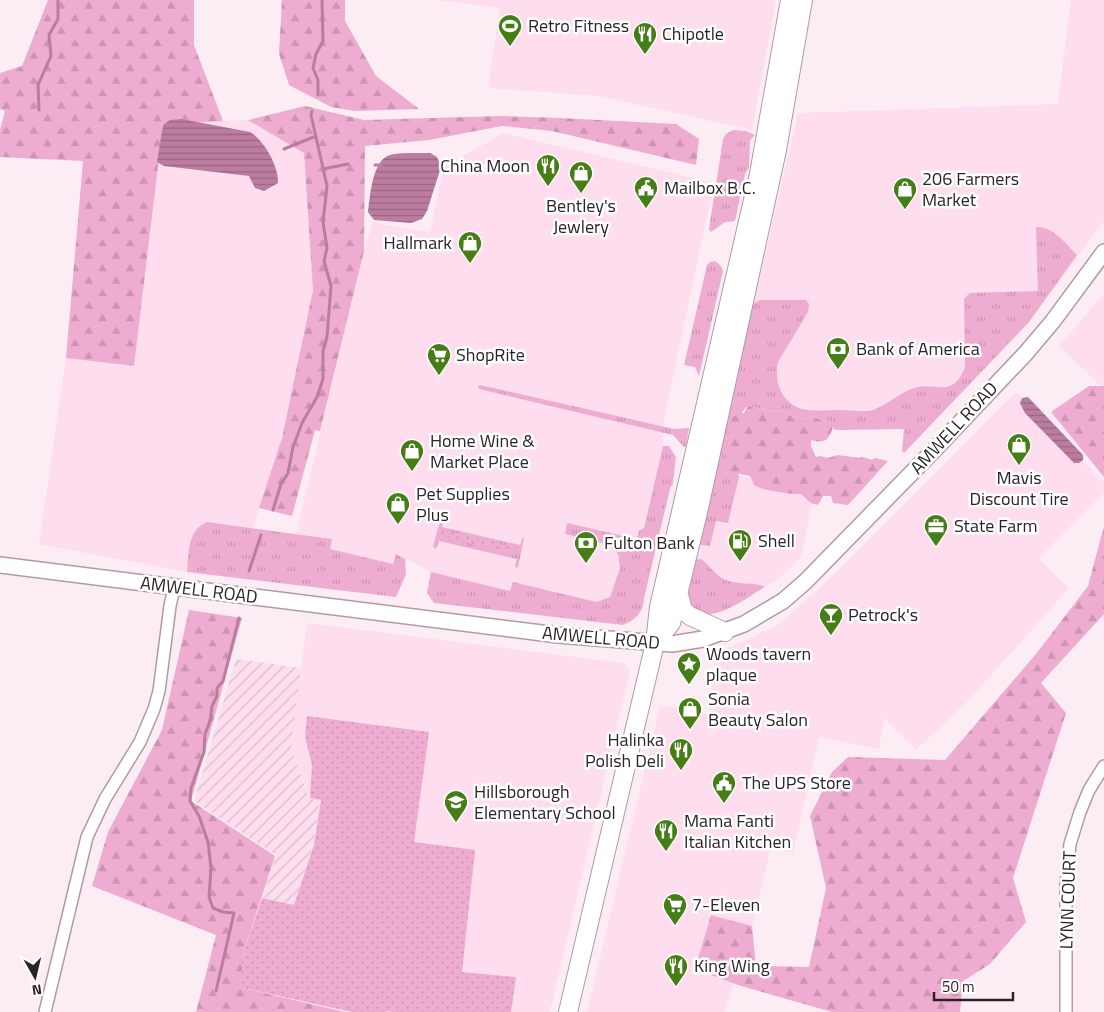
<svg xmlns="http://www.w3.org/2000/svg" width="1104" height="1012" font-family="'Titillium Web',sans-serif">
<style>
.built{fill:#fdddee}
.industrial{fill:url(#industrial-furrows)}
.grass{fill:url(#grass-tufts)}
.forest{fill:url(#forest-firs)}
.park{fill:url(#park-dots)}
.water{fill:url(#water-rules)}
.lines{fill:none;stroke-linecap:round;stroke-linejoin:round}
.stream{stroke:#bb7ca0;stroke-width:3}
.street-casing{stroke:#b09aa6;stroke-width:14}
.secondary-casing{stroke:#b09aa6;stroke-width:18}
.primary-casing{stroke:#b09aa6;stroke-width:20}
.street{stroke:#fff;stroke-width:11}
.secondary{stroke:#fff;stroke-width:15}
.primary{stroke:#fff;stroke-width:18}
.labels{text-anchor:middle;stroke-width:5;stroke-linejoin:round;paint-order:stroke}
.poi-label{font-size:18px;fill:#2c2327;stroke:#fff;text-anchor:start}
.street-label{font-size:18px;fill:#2c2327;stroke:#fff}
</style>
<defs>
<pattern id="industrial-furrows" width="10" height="10" patternUnits="userSpaceOnUse" patternTransform="scale(1.25)"><rect width="10" height="10" fill="#fdddee"/><path d="M-1 1l2-2M0 10L10 0M9 11l2-2" fill="none" stroke="#d9bdcc"/></pattern>
<pattern id="grass-tufts" width="24" height="20" patternUnits="userSpaceOnUse" patternTransform="scale(1.25)"><rect width="24" height="20" fill="#eeacd1"/><path d="M3 7l-1-3M5 7V3M7 7l1-3M15 17l-1-3M17 17v-4M19 17l1-3" fill="none" stroke="#cc94b3"/></pattern>
<pattern id="forest-firs" width="22" height="20" patternUnits="userSpaceOnUse" patternTransform="scale(1.25)"><rect width="22" height="20" fill="#eeacd1"/><path d="M5 1l3.5 6h-7zM16 11l3.5 6h-7z" fill="#cc94b3"/></pattern>
<pattern id="park-dots" width="8" height="8" patternUnits="userSpaceOnUse" patternTransform="scale(1.25)"><rect width="8" height="8" fill="#eeacd1"/><path d="M2 2h.1M6 6h.1" fill="none" stroke="#cc94b3" stroke-width="1.8" stroke-linecap="round"/></pattern>
<pattern id="water-rules" width="6" height="5" patternUnits="userSpaceOnUse" patternTransform="scale(1.25)"><rect width="6" height="5" fill="#bb7ca0"/><path d="M0 2.5h6" fill="none" stroke="#986582"/></pattern>
</defs>
<rect width="100%" height="100%" fill="#fcedf5"/>
<!-- built -->
<path class="built" d="M438 0H776L752 130 600 96 488 88 500 8Z
M1071 0H1104V221L1026 326 946 409 809 410 793 404 787 400 779 389 776 377 778 362 753 307 798 113 1058 104Z
M248 120 304 152 313 290 282 438 253 528 207 522 192 536 187 572 39 544 66 358 133 366 155 176 163 123Z
M503 133 714 183 664 420 663 446 644 528 637 539 567 524 565 534 611 545 618 554 620 568 610 597 598 602 513 582 510 591 431 572 396 554 393 564 329 549 331 539 296 534 364 251 373 222 430 233 443 168Z
M1104 294V389L1059 346Z
M1016 392 1104 483V493L1039 558 1069 588 967 702 916 750 884 718 879 749 819 737 793 853 771 848 752 926 710 914 734 981 725 1012H587L660 706 710 714 713 673 717 672 712 653 738 644 780 624 842 567Z
M715 470 814 494 801 557 777 580 767 586 750 587 721 581 694 560Z
M307 623 623 663 630 670 550 1012H348L242 988 262 897 294 905 313 846 320 800 310 799 291 747Z"/>
<!-- industrial -->
<path class="industrial" d="M236 659 301 668 291 747 309 799 320 800 313 846 294 905 262 897 276 855 194 801Z"/>
<!-- grass -->
<path class="grass" d="M733 130 746 131 755 135 750 140 749 168 745 174 735 221 725 222 711 232 709 229 723 139 726 134Z
M1036 227C1053 226 1066 244 1077 255L1029 322 904 453 902 451 904 429 835 430 827 420H821L812 416 808 419C799 416 790 419 783 411L776 412 747 406 737 419 729 445 739 477 728 523 716 521 710 546 701 545 698 540 750 309 754 303 760 300H806L809 304 808 312 778 362C773 385 784 407 808 410 819 411 832 410 843 410 852 410 865 412 873 410 888 405 900 392 914 388 936 382 953 399 965 367L964 299 970 293 1038 291Z
M715 261 721 266 723 271 699 376 695 367 684 365 707 265 710 262Z
M480 385 674 429 689 428 686 446 684 447 673 435 479 389 478 386Z
M663 446H669L676 457 673 483 670 489 644 598C644 612 635 620 623 625L434 603 427 593 431 572 510 591 513 582 597 602 610 597 620 568 618 554 610 545 565 534 567 523 637 539 639 531 644 528Z
M441 518 444 520 442 527 520 545 523 537 524 538 518 567 516 568 515 566 517 559 439 541 437 547 435 549 433 546Z
M207 522 332 539 330 549 393 564 396 554 405 559 406 574 396 597 187 572C189 553 187 530 207 522Z
M701 559C710 565 715 576 726 580 738 585 754 582 765 587 750 596 726 614 709 614 702 614 696 611 690 609L686 595 693 563 695 560Z"/>
<!-- forest -->
<path class="forest" d="M48 0H194V45L223 121 163 124 134 366 66 358 83 161 0 157V130L5 111 0 109V73L22 66Z
M282 0H345V21L376 76 419 109 355 111 331 107 289 85 279 54Z
M305 106 364 120 501 116 560 118 676 124 699 139 696 165 552 131 502 126 429 140 365 146 364 251 320 431 315 430 292 516 259 508 282 438 313 290 304 153 248 120Z
M1089 386H1104V477L1051 412Z
M748 406 776 412 783 411C790 419 799 416 808 419L812 416 821 420H827L833 427C829 440 825 444 811 440V446L816 457 820 456 828 458 838 455 859 458 863 457 872 460 875 458 888 461 848 505 833 503 831 496H823L818 505 811 503 801 494C788 494 767 491 755 486L750 476 731 472C728 464 725 456 726 448 726 444 729 440 729 436 730 422 728 416 744 413Z
M1104 526V614L1041 683 1066 713 1013 878 1026 922 990 964 963 981 960 1012H832L738 985 695 969 711 915 752 926 756 966 809 967 826 888 810 816 832 772 848 757 945 760 1036 654 1088 586Z
M189 610 242 618 191 801 275 856 242 957V988L345 1012H196L216 935 92 886 108 832 162 730Z"/>
<!-- park -->
<path class="park" d="M443 530C459 533 475 539 491 541 495 541 498 544 502 545 509 546 512 545 518 548L516 550 502 551 487 546H477L461 541 451 540 447 537H441L440 534Z
M307 716 429 732 414 842 475 850 462 972 516 977 511 1012H393L387 1011 386 1012H352L242 988V957L262 898 294 905 314 845 321 800 310 798 312 765 305 737Z"/>
<!-- water -->
<path class="water" d="M181 119 250 132C264 140 279 167 278 183L264 191 255 188 249 176 164 166 157 162 163 125 170 120Z
M430 153 437 157 441 167 427 211 422 219 411 223 374 220 368 212C370 197 372 160 390 155 401 152 419 154 430 153Z
M1028 397 1083 455V460L1079 463H1074L1025 413 1020 403 1022 398Z"/>
<g class="lines">
<!-- stream -->
<path class="stream" d="M318 95V80L313 68 316 54 323 41 322 0
M39 110 38 85 51 56 49 35 58 19V0
M284 149 316 136
M375 165H382
M323 169 348 164
M273 510 281 484 288 473 293 447 302 423 317 397 323 379V351L327 337 331 286 324 261 327 248 323 222 327 186 311 115 312 111
M249 571 261 535
M216 991 234 913 223 912 213 908 209 897 211 868 208 842 199 816 190 801 191 788 204 752 205 734 210 721 212 706 217 696V688L223 681 239 618"/>
<!-- street casing -->
<g class="street-casing">
<path id="street" d="M45 1012 87 837 105 799 140 742 154 709 159 691 170 606 174 588
M1066 1012V886L1070 844 1080 812 1089 790 1104 766"/>
</g>
<!-- secondary casing -->
<g class="secondary-casing">
<path id="secondary" d="M0 565 558 635 672 644 703 639 744 624 783 601 805 582 938 446 1026 353 1053 321 1104 252"/>
</g>
<!-- primary casing -->
<g class="primary-casing">
<path id="primary" d="M679 595 683 610 690 616 725 632
M655 643 671 623 699 508 777 150 803 0
M568 1012 655 643 659 607 759 174 790 0"/>
</g>
<!-- street -->
<use href="#street" class="street"/>
<!-- secondary -->
<use href="#secondary" class="secondary"/>
<!-- primary -->
<use href="#primary" class="primary"/>
</g>
<!-- icons -->
<defs>
<g id="stadium-pin" transform="scale(1.25)"><path d="M0 17L-7.5 6A9.5 9.5 0 1 1 7.5 6Z" fill="#457e17" stroke="#fff"/><path d="M0-5a6.5 5 0 1 0 0 10a6.5 5 0 1 0 0-10ZM-3.5-1.8h7v3.6h-7Z" fill="#fff"/></g>
<g id="restaurant-pin" transform="scale(1.25)"><path d="M0 17L-7.5 6A9.5 9.5 0 1 1 7.5 6Z" fill="#457e17" stroke="#fff"/><path d="M-5-6h1v4h1v-4h1v4h1v-4h1v5L-1.5 .5V6h-2V.5L-5-1ZM5-6V6H3V1.5H1.5Q1.5-4 5-6Z" fill="#fff"/></g>
<g id="shop-pin" transform="scale(1.25)"><path d="M0 17L-7.5 6A9.5 9.5 0 1 1 7.5 6Z" fill="#457e17" stroke="#fff"/><path d="M-5-2.5h2.3a2.7 3.5 0 0 1 5.4 0H5L5.5 6h-11ZM-1.5-2.5h3a1.5 2.3 0 0 0-3 0Z" fill="#fff"/></g>
<g id="civic-pin" transform="scale(1.25)"><path d="M0 17L-7.5 6A9.5 9.5 0 1 1 7.5 6Z" fill="#457e17" stroke="#fff"/><path d="M-.6-6.5H3V-4.5H.6V-3L4-1V1h2V6H-6V1h2V-1L-.6-3ZM-1.2 2.5V6h2.4V2.5Z" fill="#fff"/></g>
<g id="bank-pin" transform="scale(1.25)"><path d="M0 17L-7.5 6A9.5 9.5 0 1 1 7.5 6Z" fill="#457e17" stroke="#fff"/><path d="M-6-4H6V4H-6ZM0-2.3a2.3 2.3 0 1 0 0 4.6a2.3 2.3 0 1 0 0-4.6Z" fill="#fff"/></g>
<g id="supermarket-pin" transform="scale(1.25)"><path d="M0 17L-7.5 6A9.5 9.5 0 1 1 7.5 6Z" fill="#457e17" stroke="#fff"/><path d="M-6-5.5h2.5l.6 2H6L4.5 2H-2.5L-4.4-4H-6ZM-1.5 3.2a1.3 1.3 0 1 0 .1 0ZM3 3.2a1.3 1.3 0 1 0 .1 0Z" fill="#fff"/></g>
<g id="office-pin" transform="scale(1.25)"><path d="M0 17L-7.5 6A9.5 9.5 0 1 1 7.5 6Z" fill="#457e17" stroke="#fff"/><path d="M-6-3h4V-5.5h4V-3h4V5H-6ZM-1-4.5V-3h2v-1.5ZM-6 0V1H6V0Z" fill="#fff"/></g>
<g id="fuel-pin" transform="scale(1.25)"><path d="M0 17L-7.5 6A9.5 9.5 0 1 1 7.5 6Z" fill="#457e17" stroke="#fff"/><path d="M-5.5-6h7V0h2V4h1.3V-2.5L3-4.5l.8-.8L6-3V5H2.5V1h-1V6h-7ZM-4.2-4.7v3.2H.2V-4.7Z" fill="#fff"/></g>
<g id="bar-pin" transform="scale(1.25)"><path d="M0 17L-7.5 6A9.5 9.5 0 1 1 7.5 6Z" fill="#457e17" stroke="#fff"/><path d="M-6-5H6L.8 .8V4.5H3.5V6h-7V4.5H-.8V.8Z" fill="#fff"/></g>
<g id="sight-pin" transform="scale(1.25)"><path d="M0 17L-7.5 6A9.5 9.5 0 1 1 7.5 6Z" fill="#457e17" stroke="#fff"/><path d="M0-6L1.8-2.2L6-1.7L2.9 1.2L3.7 5.4L0 3.3L-3.7 5.4L-2.9 1.2L-6-1.7L-1.8-2.2Z" fill="#fff"/></g>
<g id="school-pin" transform="scale(1.25)"><path d="M0 17L-7.5 6A9.5 9.5 0 1 1 7.5 6Z" fill="#457e17" stroke="#fff"/><path d="M0-5L7-2L0 1L-7-2ZM-4 1L0 2.5L4 1V4Q0 6-4 4Z" fill="#fff"/></g>
</defs>
<g fill-rule="evenodd">
<use href="#stadium-pin" x="510" y="26"/>
<use href="#restaurant-pin" x="645" y="34"/>
<use href="#restaurant-pin" x="548" y="166"/>
<use href="#shop-pin" x="581" y="173"/>
<use href="#civic-pin" x="646" y="188"/>
<use href="#shop-pin" x="905" y="189"/>
<use href="#shop-pin" x="470" y="243"/>
<use href="#bank-pin" x="838" y="349"/>
<use href="#supermarket-pin" x="439" y="355"/>
<use href="#shop-pin" x="1019" y="445"/>
<use href="#shop-pin" x="412" y="451"/>
<use href="#shop-pin" x="398" y="504"/>
<use href="#office-pin" x="936" y="526"/>
<use href="#fuel-pin" x="740" y="541"/>
<use href="#bank-pin" x="586" y="543"/>
<use href="#bar-pin" x="831" y="615"/>
<use href="#sight-pin" x="689" y="664"/>
<use href="#shop-pin" x="690" y="709"/>
<use href="#restaurant-pin" x="681" y="750"/>
<use href="#civic-pin" x="724" y="783"/>
<use href="#school-pin" x="456" y="802"/>
<use href="#restaurant-pin" x="666" y="831"/>
<use href="#supermarket-pin" x="675" y="905"/>
<use href="#restaurant-pin" x="676" y="966"/>
</g>
<g class="labels">
<!-- poi labels -->
<g class="poi-label">
<text x="528" y="32">Retro Fitness</text>
<text x="662" y="40">Chipotle</text>
<text x="530" y="172" text-anchor="end">China Moon</text>
<text x="922" y="185">206 Farmers<tspan x="922" dy="21">Market</tspan></text>
<text x="664" y="194">Mailbox B.C.</text>
<text x="581" y="212" text-anchor="middle">Bentley's<tspan x="581" dy="21">Jewlery</tspan></text>
<text x="452" y="249" text-anchor="end">Hallmark</text>
<text x="856" y="355">Bank of America</text>
<text x="456" y="361">ShopRite</text>
<text x="430" y="447">Home Wine &amp;<tspan x="430" dy="21">Market Place</tspan></text>
<text x="1019" y="484" text-anchor="middle">Mavis<tspan x="1019" dy="21">Discount Tire</tspan></text>
<text x="416" y="500">Pet Supplies<tspan x="416" dy="21">Plus</tspan></text>
<text x="954" y="532">State Farm</text>
<text x="758" y="547">Shell</text>
<text x="604" y="549">Fulton Bank</text>
<text x="848" y="621">Petrock's</text>
<text x="706" y="660">Woods tavern<tspan x="706" dy="21">plaque</tspan></text>
<text x="708" y="705">Sonia<tspan x="708" dy="21">Beauty Salon</tspan></text>
<text x="664" y="746" text-anchor="end">Halinka<tspan x="664" dy="21">Polish Deli</tspan></text>
<text x="742" y="789">The UPS Store</text>
<text x="474" y="798">Hillsborough<tspan x="474" dy="21">Elementary School</tspan></text>
<text x="684" y="827">Mama Fanti<tspan x="684" dy="21">Italian Kitchen</tspan></text>
<text x="692" y="911">7-Eleven</text>
<text x="694" y="972">King Wing</text>
</g>
<!-- street labels -->
<g class="street-label">
<text transform="translate(954 428) rotate(-47)" y="6">AMWELL ROAD</text>
<text transform="translate(199 590) rotate(7)" y="6">AMWELL ROAD</text>
<text transform="translate(601 638) rotate(5)" y="6">AMWELL ROAD</text>
<text transform="translate(1068 900) rotate(-88)" y="6">LYNN COURT</text>
</g>
</g>
<!-- north arrow -->
<g transform="translate(35 977) rotate(172)" stroke="#ffffff" stroke-width="4" paint-order="stroke">
<path d="M0-4L9 19L0 12L-9 19Z" fill="#2c2327"/>
<text y="-8" font-size="14" font-weight="bold" text-anchor="middle" fill="#2c2327">N</text>
</g>
<!-- scale -->
<path d="M934 992v8h79v-8" fill="none" stroke="#2c2327" stroke-width="2.5"/>
<text x="942" y="992" font-size="15" fill="#2c2327" stroke="#ffffff" stroke-width="4" paint-order="stroke">50 m</text>
</svg>
